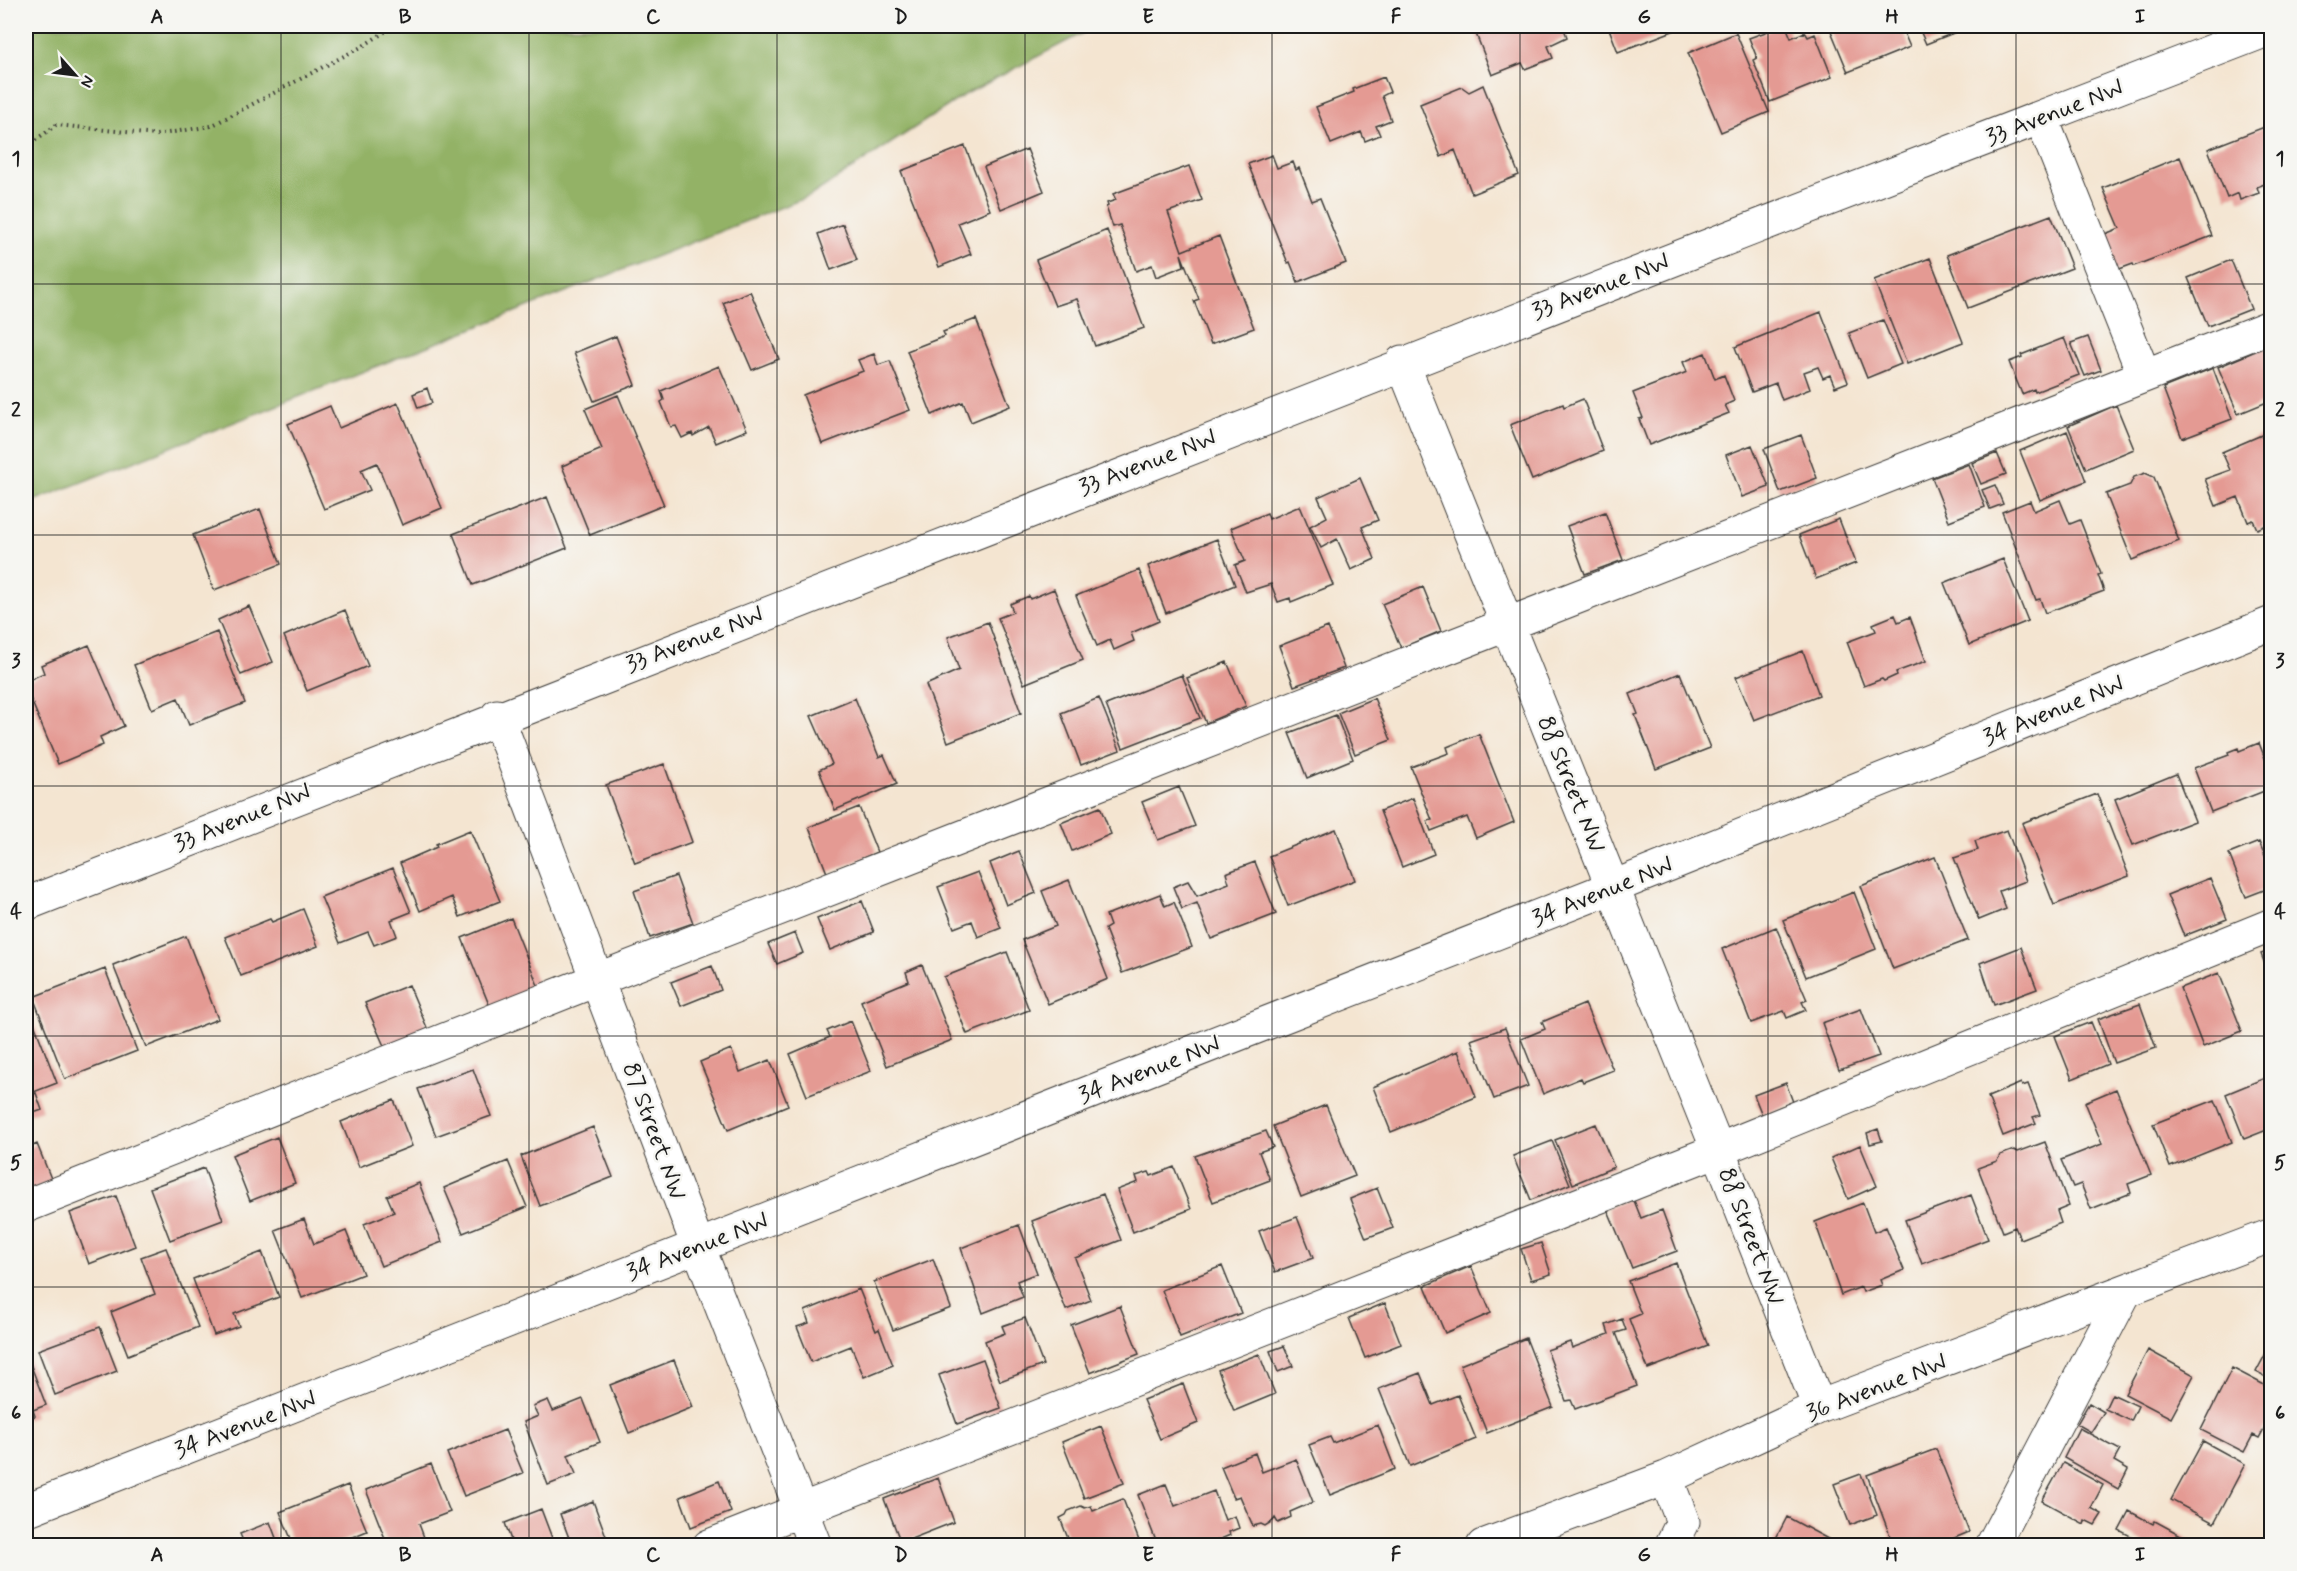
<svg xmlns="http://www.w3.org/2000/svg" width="2297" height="1571" font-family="Mynerve,sans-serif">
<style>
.forest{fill:#93b266;stroke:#586741;stroke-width:1.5}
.building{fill:#e49a93}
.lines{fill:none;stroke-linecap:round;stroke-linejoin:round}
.minor-casing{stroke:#3c3a37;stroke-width:35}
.path{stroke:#3c3a37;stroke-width:4;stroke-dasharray:1.5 4.5;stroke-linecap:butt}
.minor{stroke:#fff;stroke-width:33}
.grid{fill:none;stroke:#1c1c1c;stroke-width:1.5;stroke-opacity:0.55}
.labels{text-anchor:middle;stroke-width:5;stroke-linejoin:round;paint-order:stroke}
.street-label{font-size:24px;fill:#1c1c1c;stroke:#f6f6f2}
.neatline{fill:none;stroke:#1c1c1c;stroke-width:2}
.grid-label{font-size:20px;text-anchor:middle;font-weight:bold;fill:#1c1c1c}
</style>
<rect width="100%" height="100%" fill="#f6f6f2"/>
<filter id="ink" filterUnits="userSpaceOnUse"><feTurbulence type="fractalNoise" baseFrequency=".0167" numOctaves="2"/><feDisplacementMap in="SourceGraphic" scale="12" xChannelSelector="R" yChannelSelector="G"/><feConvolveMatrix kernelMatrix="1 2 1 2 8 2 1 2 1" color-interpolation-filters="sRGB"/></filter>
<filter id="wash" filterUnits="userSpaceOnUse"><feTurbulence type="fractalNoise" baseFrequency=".008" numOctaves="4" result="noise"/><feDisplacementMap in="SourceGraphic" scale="24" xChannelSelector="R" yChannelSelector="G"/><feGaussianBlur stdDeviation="1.35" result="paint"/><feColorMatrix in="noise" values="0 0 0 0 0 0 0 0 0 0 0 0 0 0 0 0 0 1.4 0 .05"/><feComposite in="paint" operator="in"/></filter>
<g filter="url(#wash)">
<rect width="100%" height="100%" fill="#f4e5d1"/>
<!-- forest -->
<path class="forest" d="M26 26H1096L966 94 810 196 26 504Z"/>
<g id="blocks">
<!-- building -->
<path class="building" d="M1473 26H1563L1567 37 1548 46 1553 58 1525 69 1522 63 1492 75Z
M1608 26H1686L1618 52Z
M1782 26H1786L1791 38 1805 32 1808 37 1815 34 1832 77 1770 102 1753 60 1757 58 1749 38Z
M1829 26H1901L1910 47 1848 72Z
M1918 26H1971L1926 44Z
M1736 33 1769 112 1721 132 1688 53Z
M1384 77 1390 92 1382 96 1391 120 1376 126 1380 135 1365 141 1361 132 1331 144 1316 107 1354 92 1353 89Z
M1483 85 1519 175 1472 194 1455 150 1441 157 1420 104 1462 87 1469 92Z
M2272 124V181L2257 187 2259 193 2240 200 2238 193 2227 198 2208 149Z
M965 146 990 210 958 223 971 254 939 267 901 171Z
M1027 149 1044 191 1001 209 984 167Z
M1272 155 1277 168 1293 162 1296 170 1299 168 1312 201 1320 198 1346 263 1298 282 1290 262 1288 263 1248 164Z
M2180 157 2212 236 2134 266 2133 264 2114 271 2100 236 2120 228 2103 188Z
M1189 166 1202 200 1168 212 1182 251 1219 236 1254 328 1211 344 1194 301 1199 299 1181 254 1184 266 1156 277 1152 265 1136 271 1120 225 1113 227 1106 207 1108 206 1107 203 1116 200 1113 194Z
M2051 215 2072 268 1968 308 1947 255Z
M843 224 857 260 831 270 818 234Z
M1107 230 1144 328 1095 346 1077 299 1055 306 1036 260Z
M1930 258 1963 342 1907 364 1874 280Z
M2231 260 2251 309 2208 326 2188 278Z
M750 291 779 359 752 370 723 303Z
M1821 312 1848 382 1835 387 1830 375 1823 378 1818 367 1804 372 1810 389 1782 400 1776 383 1752 392 1735 347Z
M976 319 1010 406 971 422 963 402 932 415 907 351 945 336 943 332Z
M1883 320 1901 364 1867 378 1849 333Z
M616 336 635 385 594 401 574 353Z
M2088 337 2101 370 2085 376 2071 343Z
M2064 338 2079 375 2035 392 2034 389 2022 394 2009 362 2022 357 2021 355Z
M2272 344V400L2238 414 2218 367Z
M1705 353 1715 379 1724 375 1734 401 1725 405 1729 413 1649 445 1639 419 1643 418 1633 393 1687 372 1683 362Z
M874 354 878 365 890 361 910 410 822 444 803 395 863 371 858 360Z
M719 366 747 430 716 443 709 427 693 436 692 433 682 438 676 426 671 427 661 402 664 400 661 391Z
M2213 368 2232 419 2182 438 2163 388Z
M427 388 432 403 418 408 413 394Z
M618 395 664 505 590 535 562 466 602 449 585 409Z
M1583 399 1603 451 1532 480 1510 425 1563 404 1564 407Z
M398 403 442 508 402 525 377 463 361 470 370 490 324 509 288 424 330 406 339 428Z
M2116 405 2134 449 2086 469 2068 426Z
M2067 431 2086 481 2040 500 2020 451Z
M2271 431 2272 523 2257 529 2253 520 2248 522 2238 497 2216 506 2205 479 2230 470 2222 452Z
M1801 435 1817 478 1780 492 1764 449Z
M1752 445 1769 487 1742 497 1726 455Z
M1997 453 2006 474 1981 484 1972 463Z
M1969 464 1985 507 1949 521 1932 478Z
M2145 473 2154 477 2179 541 2132 560 2106 494 2130 485 2134 477Z
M1360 478 1378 520 1362 527 1375 559 1351 570 1337 539 1321 548 1310 526 1327 517 1318 497Z
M1995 485 2003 504 1990 509 1982 490Z
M547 497 567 548 473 585 453 534Z
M2060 500 2070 524 2080 520 2101 574 2098 575 2104 591 2045 613 2040 599 2036 600 2002 512 2030 501 2034 511Z
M1300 506 1333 585 1291 602 1290 598 1278 602 1271 584 1246 592 1235 565 1245 561 1231 528 1267 513 1269 519Z
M260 509 281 564 214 590 193 535Z
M1605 512 1623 560 1585 574 1567 526Z
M1839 519 1856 563 1816 579 1799 535Z
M1217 539 1235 585 1166 613 1148 566Z
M2003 559 2028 621 1969 645 1944 583Z
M1139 570 1159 621 1131 633 1134 641 1114 650 1110 640 1097 646 1076 596Z
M1423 587 1441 631 1401 648 1382 604Z
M1054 589 1083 660 1024 684 998 618 1013 612 1010 604 1029 596 1030 599Z
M249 606 273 662 241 675 218 620Z
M345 610 368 666 307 691 284 636Z
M1895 615 1898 622 1910 617 1926 661 1896 672 1897 675 1884 681 1882 679 1864 686 1847 642 1876 631 1873 624Z
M988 622 1021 713 948 742 926 685 959 670 948 637Z
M1328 627 1344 668 1294 686 1279 646Z
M217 632 245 703 189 725 178 698 152 709 134 665Z
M89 645 124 726 100 737 103 745 58 764 26 688V681L44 673 41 665Z
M1803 651 1819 695 1754 720 1736 677Z
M1227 662 1246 706 1206 723 1187 678Z
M1680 673 1710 748 1656 769 1635 715 1638 714 1630 694Z
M1182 675 1200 718 1123 748 1106 705Z
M855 698 879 757 884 755 897 784 835 810 819 770 832 764 811 716Z
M1099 698 1120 750 1081 765 1061 713Z
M1374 698 1391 740 1355 754 1338 713Z
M1336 715 1353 759 1307 778 1289 733Z
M1479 734 1514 822 1476 838 1467 817 1431 831 1427 821 1432 820 1411 767 1449 753 1447 747Z
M2259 743 2272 776V788L2211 812 2194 768 2229 755 2228 752 2238 748 2239 751Z
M664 764 692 842 635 863 606 785Z
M2176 774 2195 821 2133 845 2115 799Z
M1179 787 1195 826 1158 840 1142 802Z
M2097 794 2129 876 2054 905 2022 823Z
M1413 798 1434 854 1402 867 1380 811Z
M859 807 877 852 827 873 809 827Z
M1100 807 1111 834 1072 851 1061 823Z
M1336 829 1355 880 1288 906 1269 856Z
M470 830 500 901 460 917 452 897 420 911 400 863 437 847 436 844Z
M2007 830 2026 881 1999 891 2006 909 1979 920 1954 858 1978 850 1975 841Z
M2259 842 2272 872V887L2246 897 2229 854Z
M1019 851 1036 893 1006 905 990 863Z
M1935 857 1968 940 1893 969 1861 886Z
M1255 862 1276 914 1211 939 1197 903 1182 909 1173 887 1188 881 1197 896 1229 883 1226 873Z
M393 868 411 912 391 920 397 936 374 945 368 932 340 943 321 897Z
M978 872 1001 928 978 937 972 921 954 928 938 887Z
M676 876 693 923 650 938 634 891Z
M2210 878 2227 919 2184 936 2167 895Z
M1069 880 1108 979 1048 1004 1022 940 1056 926 1042 891Z
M1854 892 1876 949 1806 977 1783 920Z
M1160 894 1165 906 1174 902 1192 947 1122 973 1105 929 1110 926 1106 915Z
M862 901 874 932 830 950 817 919Z
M303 909 318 946 241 976 225 937 270 919 272 922Z
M511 918 539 988 490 1007 462 938Z
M1776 927 1807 1000 1802 1002 1806 1010 1787 1018 1784 1011 1751 1023 1722 949Z
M795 933 803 953 777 964 768 944Z
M186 936 218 1019 146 1047 113 965Z
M2021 947 2037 989 1994 1005 1980 963Z
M2272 950V980H2271L2261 954Z
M1007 952 1029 1010 967 1034 944 977Z
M922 965 952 1040 887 1066 861 1001 909 981 906 972Z
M712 966 721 990 681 1006 671 982Z
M105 969 137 1051 65 1079 33 997Z
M2219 973 2242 1031 2203 1047 2180 988Z
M409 985 428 1030 385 1048 365 1003Z
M26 1003 57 1083 26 1095Z
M1585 1004 1613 1070 1583 1082 1581 1078 1543 1094 1521 1039 1545 1029 1542 1022Z
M2140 1004 2156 1048 2114 1063 2098 1019Z
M1861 1009 1879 1056 1839 1070 1822 1023Z
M851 1021 871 1071 807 1096 790 1054 830 1037 827 1031Z
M2091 1022 2108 1064 2072 1079 2055 1036Z
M1505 1028 1528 1086 1494 1099 1471 1040Z
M731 1049 740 1072 770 1060 788 1105 728 1130 700 1062Z
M1458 1051 1476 1097 1391 1132 1373 1087Z
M473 1069 491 1116 436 1136 418 1089Z
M2272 1075V1128L2244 1139 2226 1094Z
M1786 1083 1793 1102 1762 1115 1754 1095Z
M2021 1083 2022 1086 2028 1084 2040 1115 2033 1117 2036 1123 2003 1136 1988 1097Z
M2116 1089 2151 1175 2128 1184 2131 1193 2091 1209 2081 1184 2073 1187 2061 1160 2102 1144 2085 1102Z
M36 1093 42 1110 28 1115 26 1097Z
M394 1100 412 1146 359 1167 341 1122Z
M2215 1100 2232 1142 2170 1167 2153 1124Z
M1326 1105 1355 1176 1301 1197 1273 1126Z
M1596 1124 1614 1167 1573 1184 1555 1140Z
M593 1127 613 1177 540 1206 521 1156Z
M1878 1129 1882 1141 1870 1144 1867 1133Z
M1266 1131 1273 1147 1259 1152 1270 1180 1213 1202 1195 1156Z
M277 1137 295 1183 250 1201 232 1155Z
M1552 1141 1570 1184 1531 1200 1513 1156Z
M2045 1142 2069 1206 2057 1211 2061 1223 2020 1239 2015 1227 2003 1232 1978 1168 1997 1161 2000 1155 2014 1150 2018 1152Z
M37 1144 52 1181 26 1192V1149Z
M1860 1145 1877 1186 1848 1199 1831 1158Z
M508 1161 527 1207 463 1233 444 1188Z
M1174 1167 1191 1209 1133 1232 1117 1190 1138 1182 1136 1176 1149 1172 1151 1176Z
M204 1168 223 1220 170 1240 150 1188Z
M419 1183 442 1242 381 1266 364 1224 394 1212 387 1196Z
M1377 1188 1393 1228 1366 1238 1350 1199Z
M1103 1194 1121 1240 1075 1258 1091 1300 1066 1310 1032 1221Z
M1971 1195 1988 1239 1922 1264 1905 1220Z
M116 1196 135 1246 89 1264 70 1213Z
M1633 1198 1641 1218 1662 1210 1677 1251 1632 1268 1607 1208Z
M1863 1203 1874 1232 1886 1227 1904 1270 1880 1280 1882 1285 1863 1292 1861 1287 1841 1295 1815 1222Z
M1297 1217 1313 1258 1275 1272 1259 1231Z
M304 1219 314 1244 346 1231 363 1274 302 1298 275 1230Z
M1019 1225 1037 1273 1017 1281 1023 1297 983 1313 961 1248Z
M1541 1243 1551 1274 1531 1280 1521 1249Z
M166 1248 198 1327 128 1355 111 1312 155 1294 141 1257Z
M262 1252 279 1297 234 1314 239 1326 214 1335 193 1279Z
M933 1259 951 1308 893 1330 874 1282Z
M1676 1263 1708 1346 1648 1369 1629 1319 1641 1314 1628 1281Z
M1222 1266 1241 1313 1180 1337 1162 1290Z
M1471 1266 1491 1313 1445 1333 1425 1286Z
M859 1289 876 1331 879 1329 893 1365 864 1377 851 1346 811 1362 797 1327 809 1323 805 1311Z
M1385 1303 1401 1344 1365 1358 1349 1318Z
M1120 1306 1139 1354 1090 1373 1071 1325Z
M1025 1318 1043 1365 1000 1381 985 1341 1005 1333 1002 1326Z
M1622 1319 1626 1330 1616 1333 1637 1386 1575 1409 1571 1400 1566 1401 1547 1350 1570 1342 1572 1348 1609 1334 1606 1325Z
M100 1327 117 1371 55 1395 38 1350Z
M1526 1338 1553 1407 1487 1433 1460 1365Z
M2272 1342V1380L2256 1372Z
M1284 1346 1293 1366 1278 1372 1270 1351Z
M2148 1350 2194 1375 2171 1418 2125 1394Z
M26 1353 46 1405 33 1410 35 1416 26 1420Z
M1259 1354 1275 1394 1234 1411 1218 1370Z
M983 1359 1001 1408 957 1424 939 1375Z
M674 1360 693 1407 629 1433 610 1385Z
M2232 1368 2272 1389V1414L2259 1438 2253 1435 2244 1452 2201 1430Z
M1420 1373 1433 1405 1458 1395 1476 1439 1410 1466 1379 1389Z
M1183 1384 1198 1423 1160 1439 1143 1400Z
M2112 1394 2138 1406 2131 1421 2105 1409Z
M583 1399 600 1442 568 1455 576 1474 548 1485 524 1422 538 1416 533 1406 548 1400 553 1411Z
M2089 1403 2104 1412 2091 1432 2077 1424Z
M1378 1425 1395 1469 1330 1495 1309 1445 1330 1437 1333 1443Z
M1101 1426 1124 1483 1084 1498 1062 1442Z
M2079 1428 2120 1450 2114 1461 2128 1469 2118 1489 2064 1458Z
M505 1430 523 1473 464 1496 447 1453Z
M2203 1441 2245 1464 2214 1523 2171 1500Z
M1936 1449 1969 1532 1935 1546H1894L1867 1475Z
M1255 1453 1262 1472 1296 1459 1313 1502 1290 1512 1291 1517 1278 1523 1275 1518 1273 1521 1265 1526 1261 1524 1253 1526 1240 1496 1234 1498 1221 1467Z
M2063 1463 2103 1485 2091 1508 2102 1514 2095 1525 2085 1520 2084 1524 2042 1501Z
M431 1464 450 1512 419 1524 425 1540 411 1546H388L366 1490Z
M1861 1474 1877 1515 1850 1525 1834 1484Z
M938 1478 954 1522 901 1543 884 1499Z
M719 1481 731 1512 691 1527 680 1497Z
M1166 1484 1175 1506 1214 1491 1225 1520 1235 1516 1239 1528 1229 1532 1230 1535 1205 1546H1158L1138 1495Z
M348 1485 367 1531 330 1546H294L280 1512Z
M1123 1499 1141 1546H1071L1060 1518 1066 1515 1068 1511 1081 1506 1085 1508 1091 1506 1093 1511Z
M593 1501 609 1544 572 1546 560 1514Z
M541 1509 555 1546H513L505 1523Z
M2129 1511 2153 1524 2155 1521 2201 1546H2142L2144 1543 2119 1530Z
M1787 1517 1841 1546H1772Z
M270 1522 279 1546H237L244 1543 240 1534Z"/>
</g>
</g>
<g filter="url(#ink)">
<use href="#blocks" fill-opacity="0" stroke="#3c3a37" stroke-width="1.5"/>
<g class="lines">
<!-- minor casing -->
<g class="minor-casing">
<path id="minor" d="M2041 117 2144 375
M1402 362 1718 1150 1819 1407
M497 716 698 1246 815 1546
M26 904C772 607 1522 317 2272 28
M26 1206 568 991 2272 326
M1666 1478 1683 1522 1671 1546
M26 1510 1613 887 2272 623
M709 1546 1718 1150 2272 925
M1483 1546 1666 1478 1819 1407 2272 1235
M1992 1546 2125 1292"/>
</g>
<!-- path -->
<path class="path" d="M26 147 56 125 156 135 211 126 363 46 394 26"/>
<!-- minor -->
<use href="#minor" class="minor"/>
</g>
</g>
<!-- grid -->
<path class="grid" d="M281 26V1546M529 26V1546M777 26V1546M1025 26V1546M1272 26V1546M1520 26V1546M1768 26V1546M2016 26V1546M26 284H2272M26 535H2272M26 786H2272M26 1036H2272M26 1287H2272"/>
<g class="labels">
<!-- street labels -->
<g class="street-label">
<text transform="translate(2054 112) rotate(-21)" y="8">33 Avenue NW</text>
<text transform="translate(1600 286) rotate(-21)" y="8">33 Avenue NW</text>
<text transform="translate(1147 462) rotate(-21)" y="8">33 Avenue NW</text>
<text transform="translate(694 639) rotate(-21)" y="8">33 Avenue NW</text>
<text transform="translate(2053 710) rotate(-22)" y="8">34 Avenue NW</text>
<text transform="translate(1572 784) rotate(68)" y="8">88 Street NW</text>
<text transform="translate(242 817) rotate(-22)" y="8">33 Avenue NW</text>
<text transform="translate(1602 891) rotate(-22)" y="8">34 Avenue NW</text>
<text transform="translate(1149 1069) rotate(-21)" y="8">34 Avenue NW</text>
<text transform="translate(655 1131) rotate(70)" y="8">87 Street NW</text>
<text transform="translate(1752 1236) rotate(69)" y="8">88 Street NW</text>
<text transform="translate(697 1246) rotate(-21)" y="8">34 Avenue NW</text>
<text transform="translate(1876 1387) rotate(-21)" y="8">36 Avenue NW</text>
<text transform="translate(245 1424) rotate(-21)" y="8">34 Avenue NW</text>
</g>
</g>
<!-- margin -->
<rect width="2297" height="1571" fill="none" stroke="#f6f6f2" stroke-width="66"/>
<!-- north arrow -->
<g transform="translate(75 75) rotate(118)" stroke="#f6f6f2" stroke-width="4.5" paint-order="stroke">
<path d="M0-4.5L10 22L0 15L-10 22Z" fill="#1c1c1c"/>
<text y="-9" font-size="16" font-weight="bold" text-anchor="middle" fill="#1c1c1c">N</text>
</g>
<rect x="33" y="33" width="2231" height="1505" class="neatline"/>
<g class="grid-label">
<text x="157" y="23">A</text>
<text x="405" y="23">B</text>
<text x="653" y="23">C</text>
<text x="901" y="23">D</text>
<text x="1148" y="23">E</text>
<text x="1396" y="23">F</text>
<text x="1644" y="23">G</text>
<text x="1892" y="23">H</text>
<text x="2140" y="23">I</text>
<text x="16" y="165">1</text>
<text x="2280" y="165">1</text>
<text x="16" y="416">2</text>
<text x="2280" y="416">2</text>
<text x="16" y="667">3</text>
<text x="2280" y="667">3</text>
<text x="16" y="918">4</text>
<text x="2280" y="918">4</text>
<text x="16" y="1169">5</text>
<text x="2280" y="1169">5</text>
<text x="16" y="1419">6</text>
<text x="2280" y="1419">6</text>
<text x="157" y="1561">A</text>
<text x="405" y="1561">B</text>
<text x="653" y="1561">C</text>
<text x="901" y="1561">D</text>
<text x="1148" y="1561">E</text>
<text x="1396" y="1561">F</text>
<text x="1644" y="1561">G</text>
<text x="1892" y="1561">H</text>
<text x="2140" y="1561">I</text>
</g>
</svg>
